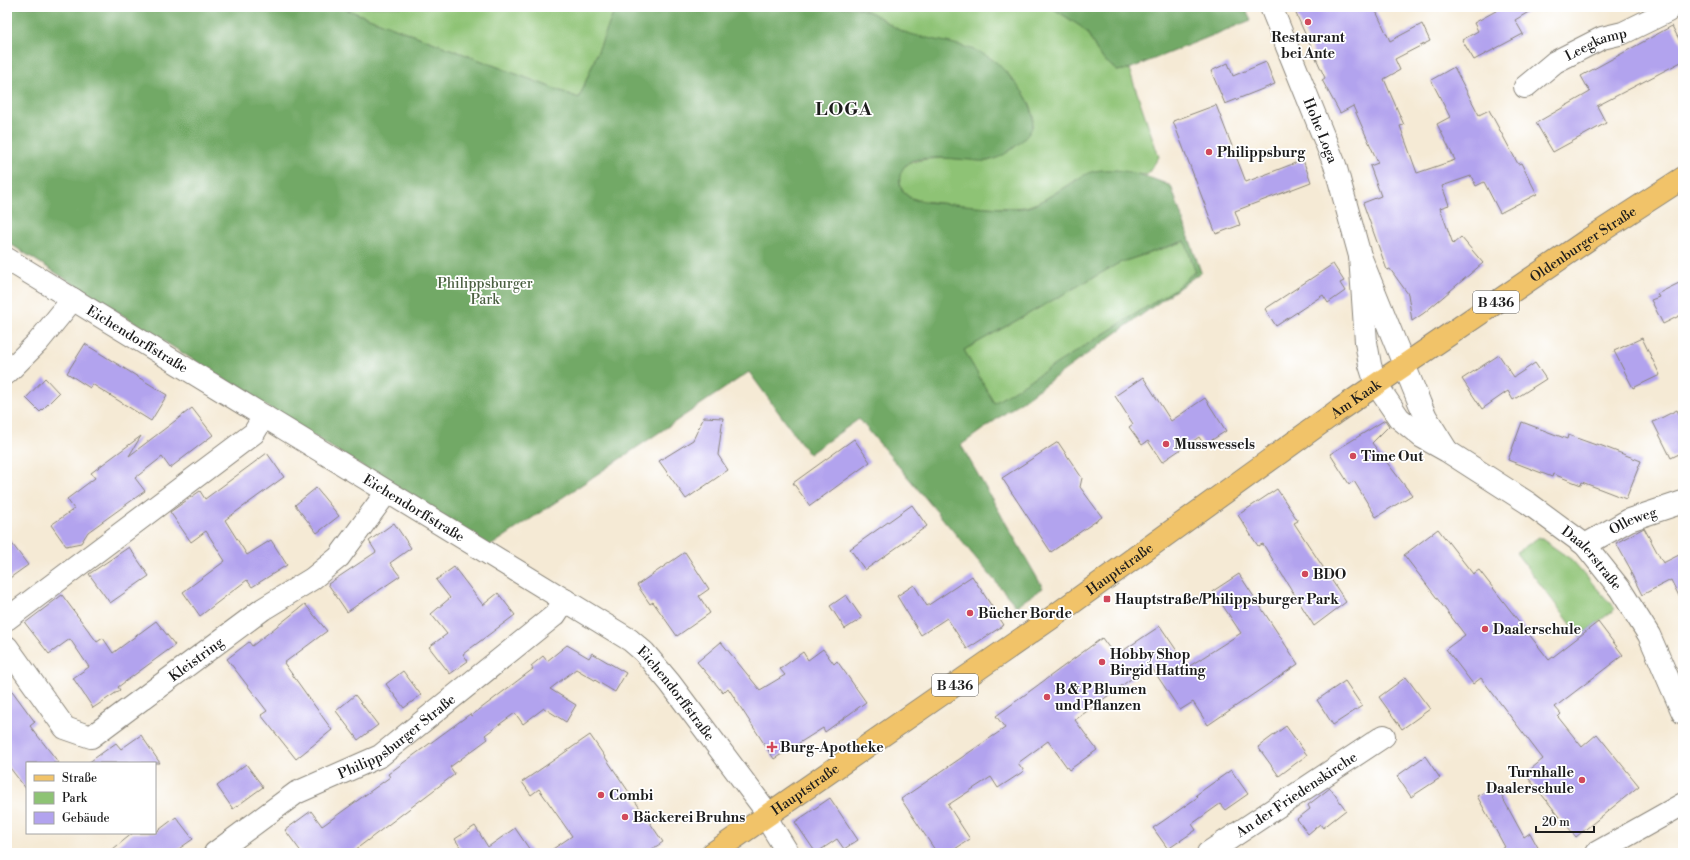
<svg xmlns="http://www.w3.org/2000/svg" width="1690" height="860" font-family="'Libre Bodoni',serif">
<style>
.green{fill:#8ec375;stroke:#557048}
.forest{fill:#72a966;stroke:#476241;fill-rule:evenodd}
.building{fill:#b2a3ee}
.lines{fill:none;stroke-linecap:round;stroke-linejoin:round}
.minor-casing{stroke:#888378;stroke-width:24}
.major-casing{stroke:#888378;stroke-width:24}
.minor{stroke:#fff;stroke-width:22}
.major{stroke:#f1c369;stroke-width:22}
.poi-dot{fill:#d1495b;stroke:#fff;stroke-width:1.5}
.labels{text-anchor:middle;stroke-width:3.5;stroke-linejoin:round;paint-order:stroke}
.shield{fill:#fff;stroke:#606060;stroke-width:1}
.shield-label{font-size:13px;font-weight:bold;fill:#1c1c1c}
.poi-label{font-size:14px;font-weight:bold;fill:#1c1c1c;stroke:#fff;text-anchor:start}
.street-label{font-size:14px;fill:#1c1c1c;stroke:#fff}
.park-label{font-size:14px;fill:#4a5f40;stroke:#fff}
.district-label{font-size:18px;font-weight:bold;letter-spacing:1px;fill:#1c1c1c;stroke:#fff}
</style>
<rect width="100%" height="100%" fill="#fff"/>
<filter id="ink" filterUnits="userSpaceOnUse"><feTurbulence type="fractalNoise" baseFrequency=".025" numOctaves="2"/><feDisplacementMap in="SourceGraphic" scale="8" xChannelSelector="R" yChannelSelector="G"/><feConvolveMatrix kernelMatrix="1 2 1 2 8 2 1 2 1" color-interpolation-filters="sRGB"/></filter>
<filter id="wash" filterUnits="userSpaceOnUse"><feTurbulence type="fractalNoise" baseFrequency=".012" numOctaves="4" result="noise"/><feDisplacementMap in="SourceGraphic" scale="16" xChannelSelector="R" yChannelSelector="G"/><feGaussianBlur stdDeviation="0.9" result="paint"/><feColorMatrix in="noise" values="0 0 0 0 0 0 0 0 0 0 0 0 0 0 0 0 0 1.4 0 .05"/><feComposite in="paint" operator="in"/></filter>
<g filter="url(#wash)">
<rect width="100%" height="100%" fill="#f5ead5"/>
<!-- green -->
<path class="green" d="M340 7H616L579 98Z
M855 7H1051L1080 26 1088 34 1100 56 1117 71 1129 69 1159 157 1147 175C1131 174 1105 167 1090 173 1069 181 1051 199 1029 206 1015 211 927 204 912 198 908 197 905 194 903 190 900 185 898 179 900 173 907 151 969 160 988 161 1007 155 1032 139 1033 117 1033 103 1021 90 1013 80 1004 69 993 59 980 53 955 41 926 42 901 31 891 26 882 18 872 13 867 11 861 9 855 7Z
M1186 241 1196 271 1175 289 994 404 964 350 1119 263Z
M1539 537 1572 560 1615 609 1580 636 1516 553Z"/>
<!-- forest -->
<path class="forest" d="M7 7H340L579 98 616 7H855C861 9 868 11 874 14 884 20 893 28 904 32 934 42 971 42 997 63 1005 70 1011 79 1018 86 1027 97 1036 112 1032 127 1030 134 1023 140 1017 145 1009 151 1001 158 991 160 984 162 977 161 970 160 953 159 933 156 915 160 898 164 894 187 909 197 918 203 941 203 953 204 970 205 1013 211 1028 207 1041 203 1053 194 1064 188 1073 183 1082 175 1091 172 1116 165 1148 176 1171 186L1201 272 961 445 1043 588 1016 606 859 419 809 454 749 372 489 547 7 242ZM1185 241 1195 271 1175 289 994 403 964 350 1119 263Z
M1051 7H1245L1251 20 1129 69 1117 71 1100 56 1088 34 1080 26Z"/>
<g id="blocks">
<!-- building -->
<path class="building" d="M1293 7H1374L1390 41 1422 24 1430 41 1395 59 1400 70 1384 79 1404 125 1400 126 1417 173 1455 160 1437 124 1450 117 1431 80 1454 67 1479 115 1489 110 1518 164 1521 163 1537 194 1500 213 1484 182 1476 186 1471 176 1442 186 1449 205 1440 208 1453 244 1461 237 1483 263 1424 313 1412 321 1408 294 1390 269 1387 270 1363 203 1381 196 1370 166 1378 163 1353 106 1340 113 1322 80 1325 78Z
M1503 7H1537L1515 20 1523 34 1474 60 1462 40 1478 31 1474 23Z
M1672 26 1683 47V61L1597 106 1606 123 1553 152 1536 123 1590 92 1581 76Z
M1266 62 1275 84 1225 104 1211 71 1228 63 1233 76Z
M1216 105 1246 182 1303 160 1311 182 1235 211 1240 225 1216 234 1173 121Z
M1333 264 1344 281 1340 283 1345 291 1328 303 1323 295 1276 326 1265 309Z
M1683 281V314L1663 324 1651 300 1659 297 1657 294Z
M1642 338 1660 375 1633 388 1614 351Z
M85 344 167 395 151 421 92 384 90 388 67 373Z
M1499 355 1514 377 1535 363 1546 379 1513 400 1508 391 1482 409 1462 379Z
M1143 377 1171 421 1205 398 1226 431 1204 445 1199 437 1162 462 1148 441 1142 445 1129 427 1133 424 1115 396Z
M45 378 59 393 40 412 26 398Z
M192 408 213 435 170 468 162 457 135 478 145 491 88 532 81 543 66 546 51 525 74 509 67 499 95 478 91 473 141 436 129 456Z
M1677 410 1683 422V452L1671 458 1653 422Z
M704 417 723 418 718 455 728 470 686 499 659 461 693 440Z
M1385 420 1389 426 1372 443 1412 495 1376 517 1354 481 1349 484 1330 454Z
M1522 422 1567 439 1568 435 1596 445 1597 444 1641 461 1626 499 1582 482 1581 485 1553 474 1552 477 1508 460Z
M854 439 870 462 810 506 793 483Z
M1058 442 1082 478 1080 487 1102 517 1051 552 1002 478Z
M267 453 284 477 225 520 247 555 271 540 287 565 252 587 247 580 200 616 183 592 225 561 206 531 191 542 170 512 200 491 205 499Z
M316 488 339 516 317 533 295 505Z
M1277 489 1298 521 1294 523 1346 602 1314 626 1263 544 1258 546 1238 515Z
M912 505 927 526 865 570 850 549Z
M394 523 411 548 390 563 400 576 347 612 328 584 376 552 369 541Z
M1644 528 1663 563 1683 553V604L1671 580 1642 595 1631 573 1632 572 1616 543Z
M1438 529 1473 574 1479 570 1549 660 1598 622 1623 655 1555 707 1561 714 1558 717 1582 747 1597 734 1639 786 1576 837 1525 774 1543 759 1481 678 1473 684 1446 649 1465 635 1404 555Z
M7 537 28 565 7 580Z
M129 547 149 576 110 603 89 574Z
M685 552 709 589 699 596 710 613 677 636 653 602 650 604 637 585Z
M454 567 483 605 498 593 515 615 463 654 468 661 450 674 429 647 447 634 431 614 450 598 436 580Z
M1239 574 1298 664 1208 725 1193 702 1180 710 1150 665 1075 720 1097 750 1069 770 1048 741 1018 763 1024 771 998 788 991 777 948 805 970 839 949 853H937L901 799 1005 728 996 716 1102 638 1115 656 1160 626 1188 667 1241 633 1213 591Z
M972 576 1004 625 967 649 947 618 921 635 897 596 914 585 927 606Z
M62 595 97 642 103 638 113 653 156 621 175 645 118 687 120 690 93 708 73 678 89 667 70 639 49 654 25 623Z
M846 595 862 618 845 629 830 606Z
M305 604 327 631 284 663 332 730 296 759 261 715 267 711 227 659 249 642 252 646Z
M721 642 760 690 785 675 780 669 803 652 808 660 823 649 834 664 837 661 866 702 825 732 823 728 774 759 728 688 723 693 697 662Z
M567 645 589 658 592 653 626 673 615 692 576 669 550 689 576 705 566 722 544 708 523 724 515 713 485 735 488 739 450 767 455 774 351 853H302L285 830 311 811 322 826 325 824 390 777 388 774 470 714 471 716 533 669 531 666 543 656 547 661Z
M403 671 421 695 404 708 386 684Z
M1406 677 1430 709 1402 729 1379 697Z
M1345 681 1362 706 1333 725 1317 700Z
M7 684 35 722 30 726 59 763H27V790L7 764Z
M355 695 378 725 358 740 336 711Z
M1286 726 1307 755 1279 776 1258 747Z
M141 735 160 763H88L116 743 121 749Z
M590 735 663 842 646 853H547L572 836 539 789 531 795 522 782Z
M1425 756 1440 778 1411 797 1397 776Z
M246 764 263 787 233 809 217 786Z
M1231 770 1248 794 1225 810 1220 804 1192 824 1196 830 1168 849 1153 828 1198 797 1196 795Z
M1496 786 1524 837 1530 833 1541 853H1495L1505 847 1477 796Z
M1330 788 1346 810 1323 828 1320 824 1308 834 1297 819 1310 809 1308 805Z
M830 798 858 840 844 849 837 839 816 853 795 822Z
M176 817 193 839 173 853H108L133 833H155Z
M475 826 488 847 515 828 532 853H464L455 839Z"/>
</g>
</g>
<g filter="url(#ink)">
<use href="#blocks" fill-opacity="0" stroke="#888378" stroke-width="1"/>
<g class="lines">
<!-- minor casing -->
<g class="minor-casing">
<g id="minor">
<path id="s1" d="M1271 7 1335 165 1360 256 1420 404 1426 417 1446 449"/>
<path id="s2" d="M1525 87 1555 62 1602 38 1623 33 1668 11 1671 7"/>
<path id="s3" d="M1360 256 1366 342 1370 365 1376 384 1399 418 1422 437 1447 451 1528 503 1585 545 1620 589 1649 635 1683 713"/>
<path id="s4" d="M7 259 630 640 644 652 670 683 769 815 770 824 788 853"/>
<path d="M7 373 38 342 73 299"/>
<path id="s5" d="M1585 545 1629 520 1683 502"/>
<path d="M7 619 254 433 264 416"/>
<path id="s6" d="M7 647 65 728 91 737 263 609 312 579 339 557 387 492"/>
<path id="s7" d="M215 853 296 793 380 756 555 615 565 600"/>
<path id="s8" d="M1208 853 1384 736"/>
<path d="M1596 853 1683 804"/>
</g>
</g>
<!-- major casing -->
<g class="major-casing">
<g id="major">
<path id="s9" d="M713 853 1050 619 1336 412 1589 239 1683 178"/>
</g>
</g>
<!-- minor -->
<use href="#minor" class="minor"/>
<!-- major -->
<use href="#major" class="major"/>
</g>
</g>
<!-- markers -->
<g class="poi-dot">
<circle cx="1308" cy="22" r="4"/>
<circle cx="1209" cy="152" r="4"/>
<circle cx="1166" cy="444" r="4"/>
<circle cx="1353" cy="456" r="4"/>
<circle cx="1305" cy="574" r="4"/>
<rect x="1103" y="595" width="8" height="8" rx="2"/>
<circle cx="970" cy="613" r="4"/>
<circle cx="1485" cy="629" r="4"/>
<circle cx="1102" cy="662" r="4"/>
<circle cx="1047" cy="697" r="4"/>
<path d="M770 741h4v4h4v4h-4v4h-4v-4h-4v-4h4z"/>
<circle cx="1582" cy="780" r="4"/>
<circle cx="601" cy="795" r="4"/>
<circle cx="625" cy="817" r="4"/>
</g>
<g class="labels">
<!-- shield labels -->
<g class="shield">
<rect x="1473" y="291" width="46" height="22" rx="3"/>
<rect x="932" y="674" width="46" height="22" rx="3"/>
</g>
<g class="shield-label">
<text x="1496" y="307">B 436</text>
<text x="955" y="690">B 436</text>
</g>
<!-- poi labels -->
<g class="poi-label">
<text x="1308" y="42" text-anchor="middle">Restaurant<tspan x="1308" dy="16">bei Ante</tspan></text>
<text x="1217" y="157">Philippsburg</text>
<text x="1174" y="449">Musswessels</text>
<text x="1361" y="461">Time Out</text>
<text x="1313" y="579">BDO</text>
<text x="1115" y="604">Hauptstraße/Philippsburger Park</text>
<text x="978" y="618">Bücher Borde</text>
<text x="1493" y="634">Daalerschule</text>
<text x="1110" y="659">Hobby Shop<tspan x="1110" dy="16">Birgid Hatting</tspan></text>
<text x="1055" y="694">B &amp; P Blumen<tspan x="1055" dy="16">und Pflanzen</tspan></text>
<text x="780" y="752">Burg-Apotheke</text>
<text x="1574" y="777" text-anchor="end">Turnhalle<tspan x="1574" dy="16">Daalerschule</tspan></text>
<text x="609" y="800">Combi</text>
<text x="633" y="822">Bäckerei Bruhns</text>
</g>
<!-- street labels -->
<g class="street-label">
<text dy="5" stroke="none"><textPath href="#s2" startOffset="84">Leegkamp</textPath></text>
<text dy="5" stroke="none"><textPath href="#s1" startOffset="133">Hohe Loga</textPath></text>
<text dy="5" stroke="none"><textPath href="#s9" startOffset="1062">Oldenburger Straße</textPath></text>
<text dy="5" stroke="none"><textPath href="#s4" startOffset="153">Eichendorffstraße</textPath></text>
<text dy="5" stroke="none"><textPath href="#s9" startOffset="787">Am Kaak</textPath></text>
<text dy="5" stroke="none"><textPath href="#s4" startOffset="477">Eichendorffstraße</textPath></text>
<text dy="5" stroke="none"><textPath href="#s5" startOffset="54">Olleweg</textPath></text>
<text dy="5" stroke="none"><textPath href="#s3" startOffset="410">Daalerstraße</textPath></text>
<text dy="5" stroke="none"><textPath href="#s9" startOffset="496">Hauptstraße</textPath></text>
<text dy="5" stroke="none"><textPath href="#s6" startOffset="258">Kleistring</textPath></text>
<text dy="5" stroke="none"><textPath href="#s4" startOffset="801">Eichendorffstraße</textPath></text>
<text dy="5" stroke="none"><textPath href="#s7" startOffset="217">Philippsburger Straße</textPath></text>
<text dy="5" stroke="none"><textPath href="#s9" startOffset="112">Hauptstraße</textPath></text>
<text dy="5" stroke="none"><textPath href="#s8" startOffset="106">An der Friedenskirche</textPath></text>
</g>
<!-- park labels -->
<g class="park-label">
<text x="485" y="288">Philippsburger<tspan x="485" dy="16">Park</tspan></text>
</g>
<!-- district labels -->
<g class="district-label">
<text x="844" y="115">LOGA</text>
</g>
</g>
<!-- margin -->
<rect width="1690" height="860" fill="none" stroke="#fff" stroke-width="24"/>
<!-- legend -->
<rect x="26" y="762" width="130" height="72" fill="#ffffff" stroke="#a4a4a4"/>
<rect x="34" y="775" width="20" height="6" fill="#f1c369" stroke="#a4a4a4"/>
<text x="62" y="782" font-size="12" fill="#1c1c1c">Straße</text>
<rect x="34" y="792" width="20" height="12" fill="#8ec375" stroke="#a4a4a4"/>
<text x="62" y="802" font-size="12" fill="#1c1c1c">Park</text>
<rect x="34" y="812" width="20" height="12" fill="#b2a3ee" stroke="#a4a4a4"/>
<text x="62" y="822" font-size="12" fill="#1c1c1c">Gebäude</text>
<!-- scale -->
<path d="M1536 826v6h58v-6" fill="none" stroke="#1c1c1c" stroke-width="2"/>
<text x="1542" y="826" font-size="12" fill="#1c1c1c" stroke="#ffffff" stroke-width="3" paint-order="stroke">20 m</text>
</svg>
